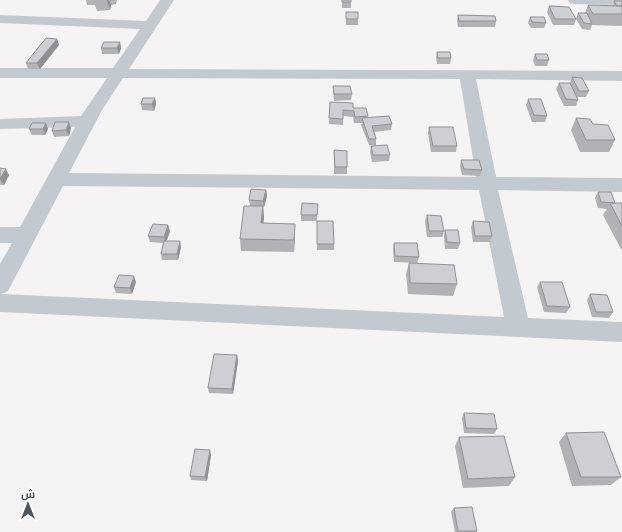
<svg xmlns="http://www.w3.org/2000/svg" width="622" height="532" font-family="Mulish,Cairo,sans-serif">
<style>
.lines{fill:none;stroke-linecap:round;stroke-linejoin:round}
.minor{fill:#c2c9d0;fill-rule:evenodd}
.wall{fill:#b0b2b6}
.shaded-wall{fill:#909194}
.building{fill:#cdcfd4;stroke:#909194}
</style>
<rect width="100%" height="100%" fill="#f5f3f3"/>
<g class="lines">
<!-- minor -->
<path class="minor" d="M160 0H174L129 69 622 71V81L476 79 496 177 622 178V192L498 190 528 318 622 322V342L0 312V264L12 243H0V227H20L75 127 0 129V119L81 116 107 78H0V68H113L140 29 0 23V15L146 21ZM123 78 460 79 476 177 69 173 102 110ZM63 186 479 190 504 317 1 294 8 291Z
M568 0H622V5L575 4 570 3Z"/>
</g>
<!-- wall -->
<path class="wall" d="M86 0H117L116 4 111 5 110 10 97 11 95 5H87Z
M342 0H351V8H342Z
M614 1H622V26L592 25 590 30 582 29 576 19 578 13H585L588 5 613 6Z
M549 6 576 19 574 25H553L547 12Z
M346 12 358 19V25H346Z
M458 15 496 21 495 27H458L457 21Z
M530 17 546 23 544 28H531L528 23Z
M57 39 59 45 40 69H28L26 63Z
M120 42 121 48 119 54H102L101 48Z
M437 52 451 58 450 64H437L436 58Z
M535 54 549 60 547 66H535L533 60Z
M572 77 589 91 586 97H577L578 100 576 106H564L556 89 559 83H570Z
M333 86 352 94 351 100 334 101 333 93Z
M155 98 156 104 154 111 142 110 141 104Z
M528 99 547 116 545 122H532L526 105Z
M330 102 353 108 368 116 367 118 392 124 391 130 374 132 376 139V145H369L361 125 362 123H354L353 117 343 116V125L329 124Z
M576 118 615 140 609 152H580L571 130Z
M46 123 48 129 45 135H32L29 129Z
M429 127 457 146 456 152H431L428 133Z
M71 128 69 136 54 137 52 131Z
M371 146 390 155 389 161 372 162 370 152Z
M334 150 347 167V174H334Z
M461 160 482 170 480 176 462 175 460 166Z
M0 168 9 175 4 185H0Z
M266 190 267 196 264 207H263L264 218 263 223 295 236 294 252 241 251 240 239 250 206 249 200Z
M598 192 615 203H622V249H621L603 215 607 209 598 208 595 198Z
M318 204 317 221 334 244V250H317V221H301V215Z
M427 215 444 231 442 237H427L425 221Z
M473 221 492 236 490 242H473L471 227Z
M445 230 460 243 458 249H445L444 236Z
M170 231 166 241 181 247 178 260H162L161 254 163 243 150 242 148 236Z
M394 243 419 257 417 263 394 262 393 249Z
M409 263 457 284 453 296 408 294 406 274Z
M136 282 132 294 116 293 114 287Z
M540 282 570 307 566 313 544 312 537 287Z
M590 294 613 312 609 318 592 317 587 300Z
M237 355 238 361 233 394 209 393 208 388Z
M464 413 497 429 494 434 464 433 462 418Z
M566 433 621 477 611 485 572 486 559 442Z
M459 437 515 477 509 486 463 488 455 446Z
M211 455 207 481 191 480 190 476Z
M454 508 477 531 476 532H455L451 512Z"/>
<!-- shaded-wall -->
<path class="shaded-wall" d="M107 0H109L111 5 110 10Z
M57 39 59 45 40 69 37 63Z
M120 42 121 48 119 54 117 48Z
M155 98 156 104 154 111 152 104Z
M69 122 71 128 69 136 66 130Z
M46 123 48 129 45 135 43 129Z
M6 169 9 175 4 185 0 179Z
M266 190 267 196 264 207 263 201Z
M263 206 264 218 262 235 261 223Z
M295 224V236L294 252V240Z
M168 225 170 231 166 243 164 237Z
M180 241 181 247 178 260 177 254Z
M134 276 136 282 132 294 130 288Z
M237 355 238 361 233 394 232 389Z
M210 450 211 455 207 481 205 477Z"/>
<!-- building -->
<path class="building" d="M342 0H351V2H342Z
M614 1H622V6H617Z
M588 5 622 6V14H593Z
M549 6 569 7 576 19H555Z
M346 12H358V19H346Z
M578 13H587L592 24 584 23Z
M458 15 495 16 496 21H459Z
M530 17H544L546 23 532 22Z
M46 38 57 39 37 63H26Z
M104 42H120L117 48H101Z
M437 52H450L451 58H438Z
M535 54H547L549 60H537Z
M572 77 582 78 589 91H579Z
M559 83H570L578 100 566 99Z
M333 86H350L352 94H334Z
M143 98H155L152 104H141Z
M528 99H541L547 116 534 115Z
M330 102 353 103V108H366L368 116 355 117 354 111 343 110V119L329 118Z
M389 116 392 124 372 126 376 139H369L362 118Z
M576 118 590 119 593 124 608 125 615 140H586Z
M55 122H69L66 130 52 131Z
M32 123H46L43 129H29Z
M429 127H453L457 146H433Z
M387 145 390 155H373L371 146Z
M334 150 347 151V167H335Z
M461 160H479L482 170 464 169Z
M0 168 6 169 0 179Z
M251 189 266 190 263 201 249 200Z
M598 192H611L615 203 601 202Z
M302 203 318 204 317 215H301Z
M610 203H622V226Z
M244 206H263L261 223 295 224 294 240 240 239Z
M427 215 441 216 444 231H429Z
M317 221H333L334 244H317Z
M473 221 489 222 492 236H475Z
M153 224 168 225 164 237 148 236Z
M445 230H458L460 243 447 242Z
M164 241H180L177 254H161Z
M394 243H417L419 257 395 256Z
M409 263 454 265 457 284 410 283Z
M119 275 134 276 130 288 114 287Z
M540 282H562L570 307 547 306Z
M590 294 607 295 613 312H596Z
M214 354 237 355 232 389 208 388Z
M464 413 494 414 497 429 466 428Z
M604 432 621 477H581L566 433Z
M504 436 515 477 468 479 459 437Z
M195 449 210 450 205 477 190 476Z
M472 507 477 531H458L454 508Z"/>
<!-- north arrow -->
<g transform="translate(28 504)" stroke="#ffffff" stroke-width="3" paint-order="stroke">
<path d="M0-3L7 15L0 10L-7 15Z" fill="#4b555f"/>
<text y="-6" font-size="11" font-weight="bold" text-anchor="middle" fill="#4b555f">ش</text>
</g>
</svg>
